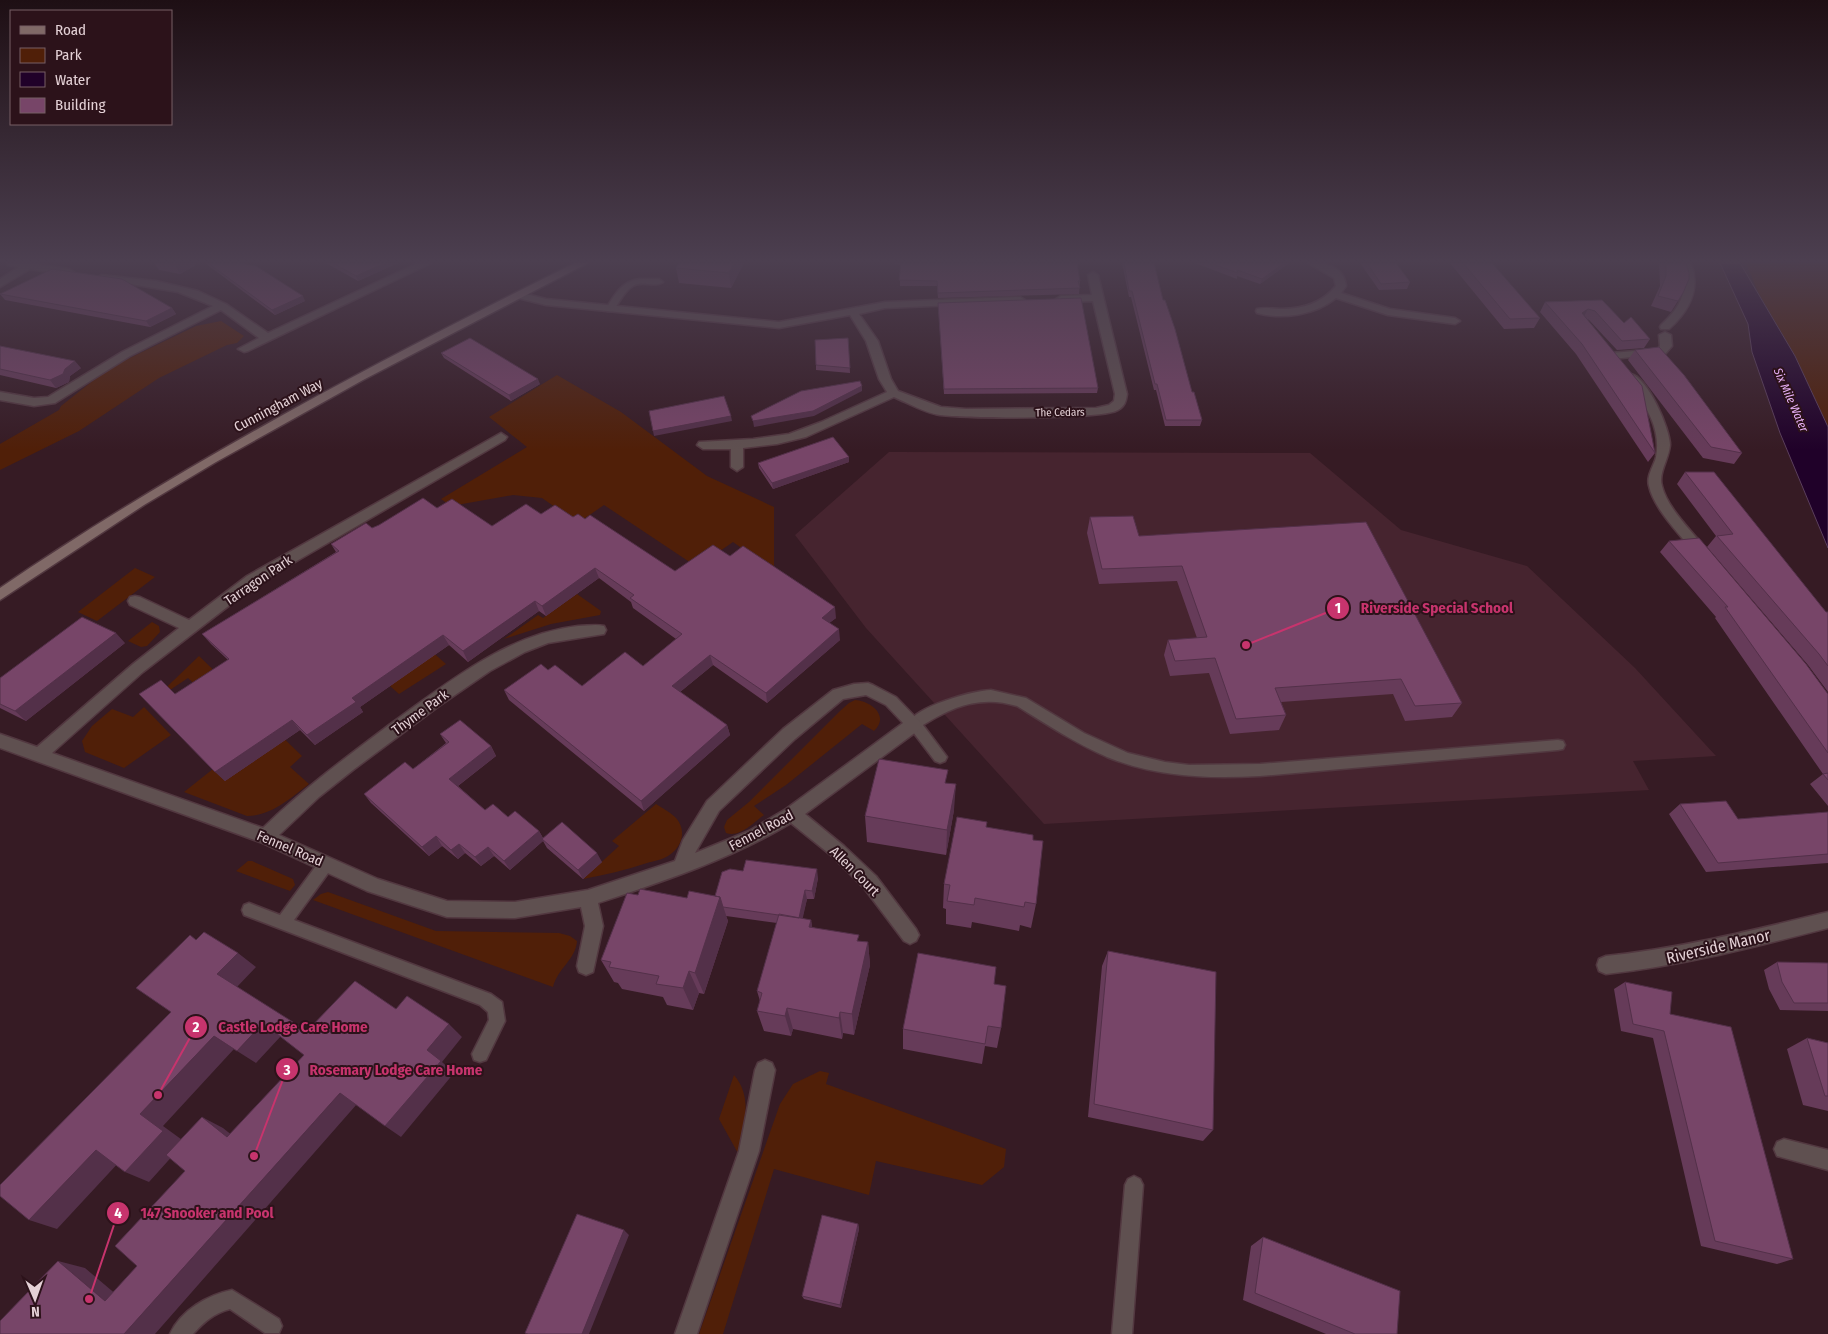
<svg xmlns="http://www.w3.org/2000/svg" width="1828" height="1334" font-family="'Fira Sans Condensed',sans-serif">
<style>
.built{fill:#46242f}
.green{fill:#501f08}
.water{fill:#200129;stroke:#5b3f5d}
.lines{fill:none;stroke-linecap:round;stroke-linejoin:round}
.lane-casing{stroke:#523840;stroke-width:3}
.street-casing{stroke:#523840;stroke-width:3}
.secondary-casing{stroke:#523840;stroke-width:3}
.lane{fill:#5f5050;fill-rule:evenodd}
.street{fill:#5f5050;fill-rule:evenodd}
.secondary{fill:#806967;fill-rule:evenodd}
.wall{fill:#663b59}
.shaded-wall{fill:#533049}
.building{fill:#774568;stroke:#533049}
.labels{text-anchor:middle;stroke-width:4;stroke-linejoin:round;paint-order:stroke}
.far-street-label{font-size:11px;fill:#e4d1d6;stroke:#2c121a}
.far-water-label{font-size:12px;font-style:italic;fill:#e9b2f9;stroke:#2c121a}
.street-label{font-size:14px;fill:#e4d1d6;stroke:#2c121a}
.near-street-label{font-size:16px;fill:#e4d1d6;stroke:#2c121a}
.leader{fill:none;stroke:#c7346d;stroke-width:2}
.callout-dot{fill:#c7346d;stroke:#2c121a;stroke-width:2}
.mark-label{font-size:15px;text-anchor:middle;font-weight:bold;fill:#fff}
.callout-label{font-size:15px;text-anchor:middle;font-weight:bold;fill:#c7346d;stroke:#2c121a;stroke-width:4;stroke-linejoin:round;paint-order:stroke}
</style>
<rect width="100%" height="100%" fill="#361b24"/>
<!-- built -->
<path class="built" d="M889 452 1310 453 1401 530 1527 566 1635 668 1716 756 1633 761 1649 790 1044 824 866 628 795 535Z"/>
<!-- green -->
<path class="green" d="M1746 263H1828V427L1795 356 1758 292Z
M221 321 244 336 237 343 227 345 159 378 79 431 0 470V444L59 410 61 406 109 368 196 326Z
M557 375 621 412 707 476 774 507V571L733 542 697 567 604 505 578 523 542 498 513 495 451 506 441 499 527 447 489 417Z
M332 564 446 664 399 694 390 686 425 661Z
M135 568 155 577 97 621 78 612Z
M577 594 601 611 600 615 551 624 504 639 538 615 543 618Z
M152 622 159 626 160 632 147 646 141 647 128 641Z
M199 656 302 756 290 767 309 784C291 798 271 816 247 816L184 792 213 769 225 781 266 753 188 678 149 704Z
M855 700C871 701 890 716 874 731L862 724 786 785 754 806 764 815C754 822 740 838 726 833L724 827 727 820 749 802 840 711 849 703Z
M144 707 171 735 124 768 85 752 82 741 92 726 112 709 133 717Z
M656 804C662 808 670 812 675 817 687 829 683 847 668 856 662 860 653 861 647 863 625 870 605 875 583 879L619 846 612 841Z
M248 861H252L293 879 295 885 290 891 236 871Z
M328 892 436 931 559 933 570 936 577 941C576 959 558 968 553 987L313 900 321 894Z
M820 1071 829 1073 826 1084 1006 1149 1004 1167 982 1185 876 1161 869 1195 774 1169 723 1334H699L780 1104 793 1084Z
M734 1075C754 1098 743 1128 739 1155L719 1119Z"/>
<!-- water -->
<path class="water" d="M1720 263H1740L1795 356 1828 427V548L1780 433 1752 352 1748 324Z"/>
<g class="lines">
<!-- lane casing -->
<g class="lane-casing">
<path id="lane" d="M640 279H659L663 282C655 288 642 280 633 286 624 291 619 303 613 311H607L606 309C615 294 622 281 640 279Z
M991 690 1026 698 1084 733 1128 753 1165 762 1189 765 1260 764 1558 740 1563 741 1565 745 1563 749 1558 750 1260 776C1208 779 1156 777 1107 757 1075 743 1046 724 1017 706 981 695 953 706 923 725L947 757 945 761 940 763 935 761 907 724C917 706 971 691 991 690Z
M326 858 331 859 333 864 331 869 294 920 491 994 502 1002 505 1021 486 1060 480 1062 474 1060 472 1054 489 1020 488 1012 480 1005 244 915 242 910 244 905 249 903 280 915 321 859Z
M1134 1176 1140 1179 1143 1185 1132 1334H1112L1125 1185 1128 1179Z
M232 1290 279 1319 282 1326 279 1333H265L230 1309C214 1313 204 1322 193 1334H170C181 1310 208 1295 232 1290Z"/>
</g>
<!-- street casing -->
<g class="street-casing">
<path id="street" d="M7 263H30L69 269 74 272 69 275 30 269 0 287V279L19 267 8 265Z
M418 263H431L248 351 244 352 238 349 259 338 221 310 130 356 55 403 34 406 0 400V392L34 398 48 397 122 352 213 306 178 292 101 279 100 277 101 275 156 281 198 291 226 304 268 333Z
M1308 263C1324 262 1344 266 1346 286L1341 293 1390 309 1455 318 1460 321 1455 324 1388 315 1336 298C1315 315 1283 320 1257 313L1256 311 1257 309C1265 307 1273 309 1281 309 1303 309 1322 303 1336 286L1334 278Z
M1681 263H1691C1701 290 1689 311 1669 329H1661L1660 327 1661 325C1681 307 1690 289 1681 263Z
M1093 272 1098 275 1127 394C1126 401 1125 406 1118 410 1102 420 965 418 940 415 925 413 908 403 894 397L806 437 777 444 743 448V467L737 471 731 467V449H703L697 445 699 442 753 439 789 434 821 422 887 392 879 379 866 341 850 315 779 328 546 305 514 297 513 295 518 292 546 299 779 322 885 302 1020 297 1025 300 1024 302 885 308 859 314 878 341 891 379 898 391 941 407 966 409 1096 408 1109 405 1114 401 1115 394 1093 301 1061 302 1056 299 1061 296 1092 295 1088 275Z
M1665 332 1671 335 1672 346 1665 354 1611 359 1605 356 1611 353 1658 349 1660 346 1659 335Z
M1631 374C1648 378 1670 429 1670 445 1669 459 1658 473 1662 486 1667 508 1694 534 1709 552L1711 555 1709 558H1699C1684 539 1654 510 1649 486 1646 476 1654 466 1656 457 1662 425 1642 401 1625 377Z
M501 433 507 437 505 440 257 584 143 672 52 753 263 828C302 790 345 758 389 725 446 684 506 634 578 626 587 626 596 624 604 626L606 630 604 634 548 643 525 652 490 671 439 706 353 770 319 797 279 835 378 879 447 901 515 902 588 890 675 861 683 840 707 801 783 729 833 690 854 684 868 683 873 685 896 697 922 724 920 729 805 814 844 846 876 876 916 929 919 935 916 941 910 944 904 941 864 888 832 856 791 823C731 859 664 881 598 903L603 926 593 972 586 975 579 972 577 966 585 926 581 907 515 918 447 917 367 891 260 842 0 748V734L37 747 133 664 179 628 130 605 128 601 130 597 135 596 140 597 189 620 247 576ZM866 695 886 705 903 723 786 809 749 831 695 853 719 811 795 739 843 699Z
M1828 912V928C1754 947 1682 966 1606 974L1599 971 1597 965 1599 959 1606 956C1682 948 1754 930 1828 912Z
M765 1060 772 1063 775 1070 759 1151 697 1334H675L739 1151 755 1070 758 1063Z
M1784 1139 1828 1150V1170L1777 1156 1774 1149 1777 1142Z"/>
</g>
<!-- secondary casing -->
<g class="secondary-casing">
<path id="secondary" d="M575 263H588L363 380 216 462 144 505 0 600V588C185 462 376 362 575 263Z"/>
</g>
<!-- lane -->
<use href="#lane" class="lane"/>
<!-- street -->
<use href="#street" class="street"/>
<!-- secondary -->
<use href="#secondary" class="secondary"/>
</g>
<!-- wall -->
<path class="wall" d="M154 263H196L194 266 180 274 159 270Z
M205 263H240L305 301 275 315Z
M326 263H398L358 281Z
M744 263 731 288 679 283 676 268Z
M894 263H1077L1080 281 1079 294 938 298 937 286H900V265Z
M1122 263H1154L1163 300 1192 392 1202 420 1200 426H1165L1156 390H1154L1131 297H1129Z
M1195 263H1289L1260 284 1237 276V279Z
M1360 263H1396L1410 282 1407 289 1379 290Z
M1450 263H1492L1540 318 1534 328 1504 329Z
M1659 263H1686L1683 293 1671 312 1651 306 1660 286Z
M0 294 172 308 176 314 150 327 5 300Z
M1602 300 1624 323 1650 339 1644 348 1617 350 1589 320 1587 319 1655 453 1648 462 1576 354 1540 312 1545 302Z
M938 303 1098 388 1097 393 944 394Z
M848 338 850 373 816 370V365Z
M0 346 81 368 70 376 69 382 56 388 0 375Z
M1635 350 1742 453 1734 464 1703 458 1628 360Z
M441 353 540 384 511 401 444 358Z
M849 457V462L773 489 759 468 758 463Z
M1685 472 1826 612H1828V692L1808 665 1707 547 1716 536 1677 484Z
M437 508 492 526 541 514 585 519 675 571 730 556 836 618 829 623 840 640 767 703 713 665 680 692 727 725 730 735 644 811 509 700 504 690 548 670 582 686 643 666 676 639 633 608 631 602 599 578 546 616 539 611 468 662 449 645 360 707 363 712 315 745 300 730 225 781 139 694H175L228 660 211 644 202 634 336 552 331 544 372 528Z
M1090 517 1139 536 1462 703 1452 717 1405 721 1393 694 1281 702 1286 715 1279 730 1230 734 1209 673 1170 676 1164 655 1168 640 1197 638 1177 581 1099 584 1087 533Z
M1669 541 1828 694V806L1810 784 1823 774 1715 618 1716 617 1660 552Z
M125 643 26 721 0 708V678Z
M440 734 491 746 496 756 458 786 485 810 508 817 539 831 543 838 602 862 583 879 547 848 543 841 510 870 494 856 481 866 465 853 458 859 442 846 429 856 371 803 364 794 413 769 446 743Z
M1680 804 1738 819 1828 812V863L1706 872 1669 814Z
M954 810 946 855 867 842 865 816Z
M986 827 1033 840 1036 904 1031 928 1020 925 1019 931 972 922 971 928 946 924V909L943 908 944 884Z
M818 878 814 899H807L802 919 811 920 812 927 859 941 868 942 870 965 854 1035 843 1033 842 1039 793 1029 791 1036 764 1031 757 1011 760 1001 757 991 777 923 726 916 728 921 704 994 699 993 693 1010 667 1005 663 997 622 989 618 983 614 982 601 960 638 895 687 898 715 896Z
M1108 951 1213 1130 1203 1141 1088 1117 1102 966Z
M1777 962 1828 963V1011L1780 1010 1769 989 1764 970Z
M1625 982 1670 1014 1793 1259 1777 1264 1701 1246 1653 1038 1621 1031 1614 989Z
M994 984 1001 1028 997 1048 985 1046 982 1064 903 1049V1029Z
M1807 1038 1828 1043V1111L1803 1105 1787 1049Z
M858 1224 859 1229 841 1308 804 1299 802 1296Z
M1263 1237 1397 1334H1326L1243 1300 1251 1246Z"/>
<!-- shaded-wall -->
<path class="shaded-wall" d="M178 263H196L194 266 180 274 175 265Z
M385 263H398L358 281 356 276Z
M734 263H744L731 288 729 273Z
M1284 263H1289L1260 284 1262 279Z
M303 296 305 301 275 315 272 310Z
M172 308 176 314 150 327 146 321Z
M1588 309 1583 318 1582 313Z
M75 361 81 368 70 376 69 382 56 388 50 380Z
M538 379 540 384 511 401 509 395Z
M862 386V391L814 416 754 427 753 421Z
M731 416 732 421 654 436 653 431Z
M849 457V462L773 489 772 483Z
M595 568 599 578 546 616 542 606Z
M535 601 539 611 468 662 463 651Z
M835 607 836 618 823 628 822 618Z
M839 629 840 640 767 703 766 693Z
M116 633 125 643 26 721 15 711Z
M443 635 449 645 360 707 363 712 315 745 307 735 352 698Z
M710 655 713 665 675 696 672 686Z
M292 720 300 730 225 781 215 772Z
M727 725 730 735 644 811 641 801Z
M491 746 496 756 455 788 449 779Z
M956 784 954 810 946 855 947 830Z
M539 831 544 840 542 839 543 841 510 870 504 861Z
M436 836 442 846 429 856 422 847Z
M459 844 465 853 458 859 451 850Z
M488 847 494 856 481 866 475 857Z
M597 853 602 862 583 879 578 870Z
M817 869 818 878 814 899 812 891Z
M805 890 807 899 801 926 799 918Z
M720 897 728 921 704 994 695 973Z
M811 920 815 943 809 927Z
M868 942 870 965 854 1035 852 1014Z
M238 953 256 967 236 988 217 974Z
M689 971 699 993 693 1010 683 988Z
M787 1008 793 1029 791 1036 785 1016Z
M840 1012 843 1033 842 1039 839 1018Z
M263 1023 281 1036 256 1063 237 1051Z
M449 1024 462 1037 442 1062 454 1073 401 1137 385 1126 427 1050Z
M214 1036 234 1049 163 1126 185 1142 149 1182 125 1172 140 1114Z
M340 1093 357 1104 155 1334H124Z
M202 1117 223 1128 248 1148 227 1137Z
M96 1150 121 1160 57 1229 29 1220Z
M858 1224 859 1229 841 1308 840 1305Z
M624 1230 629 1235 589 1334H582Z
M58 1261 85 1268 131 1307 105 1301Z"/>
<!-- building -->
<path class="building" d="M165 263H178L175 265Z
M208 263H240L256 266 303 296 272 310Z
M333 263H385L356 276Z
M679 263H734L729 273 676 268Z
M901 263H1077L1080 281H1078L1080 288 938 293 937 281 899 280Z
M1124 263H1154L1163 300H1165L1175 329 1192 392H1194L1202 420H1166L1157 384H1155L1132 291H1129Z
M1210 263H1284L1262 279 1237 270 1238 273Z
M1367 263H1396L1410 282 1381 284Z
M1463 263H1492L1540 318 1510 319Z
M1666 263H1686L1689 273V279L1683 293 1678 301 1658 296 1666 276Z
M52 269 122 279 172 308 146 321 0 294Z
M1081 298 1098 388 944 389 938 303Z
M1602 300 1624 323 1631 317 1650 339 1622 341 1595 311 1588 309 1582 313 1642 386 1655 453 1582 344 1545 302Z
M470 338 538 379 509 395 441 353Z
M848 338 850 368 816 365 815 340Z
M0 346 75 361 65 369 63 374 50 380 0 369Z
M1659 347 1684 375 1742 453 1711 447 1635 350Z
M860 381 862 386 813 411 753 421 751 416 801 391Z
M724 396 731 416 653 431 649 411Z
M833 437 849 457 772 483 758 463Z
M1685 472H1714L1826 612H1828V666L1819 654 1717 536 1733 534Z
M423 498 437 508 452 499 492 526 526 504 541 514 555 505 573 517 578 514 585 519 590 515 675 571 713 545 730 556 743 546 835 607 822 618 839 629 766 693 710 655 672 686 727 725 641 801 504 690 541 664 548 670 555 665 582 686 625 652 643 666 682 634 630 598 634 595 595 568 542 606 535 601 463 651 443 635 352 698 356 702 307 735 292 720 215 772 139 694 161 680 175 694 229 659 202 634 339 551 331 544 366 523 372 528 379 525Z
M1133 516 1139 536 1366 522 1462 703 1415 706 1401 679 1275 688 1286 715 1236 719 1215 658 1175 661 1168 640 1207 637 1182 566 1102 569 1090 517Z
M1699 538 1806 664 1828 694V753L1725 607H1728L1669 541Z
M82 617 116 633 15 711 0 704V678Z
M460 720 491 746 449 779 485 810 493 804 508 817 515 811 539 831 504 861 488 847 475 857 459 844 451 850 436 836 422 847 364 794 405 762 413 769 449 742 440 734Z
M879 759 948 770 945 783 956 784 947 830 865 816Z
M1828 773V780L1823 774Z
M1726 801 1738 819 1828 812V854L1718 863 1680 804Z
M957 817 987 822 986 827 1033 835V840L1043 841 1036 904 1025 902 1024 907 975 898 974 905 947 901 950 885 944 884Z
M562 822 597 853 578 870 542 839Z
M746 860 817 869 812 891 805 890 799 918 723 907 720 897 715 896 722 872 730 869 743 871Z
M640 889 687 898 689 891 720 897 695 973 689 971 683 988 656 984 659 976 609 967 611 962 601 960 627 893 638 895Z
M779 914 811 920 809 927 859 935 857 941 868 942 852 1014 840 1012 839 1018 787 1008 785 1016 757 1011 762 993 757 991Z
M204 932 238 953 217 974 307 1031 355 981 396 1009 407 996 449 1024 427 1050 441 1061 385 1126 340 1093 124 1334H0V1321L58 1261 105 1301 137 1266 115 1246 185 1171 166 1155 202 1117 227 1137 304 1055 263 1023 237 1051 214 1036 140 1114 163 1131 125 1172 96 1150 29 1220 0 1196V1185L171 1012 136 988 190 935 196 940Z
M1108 951 1216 972 1213 1130 1094 1104Z
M918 953 996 967 994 984 1006 986 1001 1028 988 1026 985 1044 903 1029Z
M1777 962 1828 963V1003H1794L1782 982Z
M1625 982 1672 992 1670 1014 1731 1027 1793 1259 1715 1241 1664 1031 1633 1024Z
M1807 1038 1828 1043V1096H1825Z
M577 1214 624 1230 582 1334H528L525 1333Z
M822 1215 858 1224 840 1305 802 1296Z
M1263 1237 1400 1291 1397 1334H1355L1255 1293Z"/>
<!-- sky -->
<linearGradient id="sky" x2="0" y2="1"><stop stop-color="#1e0f14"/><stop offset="0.58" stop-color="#4c3f50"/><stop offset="1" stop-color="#4c3f50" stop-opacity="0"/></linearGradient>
<rect width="1828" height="450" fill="url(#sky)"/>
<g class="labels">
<!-- far-street labels -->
<g class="far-street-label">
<text transform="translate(1060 412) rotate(-1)" y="4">The Cedars</text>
</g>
<!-- far-water labels -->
<g class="far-water-label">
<text transform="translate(1791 400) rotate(66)" y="4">Six Mile Water</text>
</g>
<!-- street labels -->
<g class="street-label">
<text transform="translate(278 405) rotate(-28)" y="5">Cunningham Way</text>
<text transform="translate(258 580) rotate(-34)" y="5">Tarragon Park</text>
<text transform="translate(420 712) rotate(-36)" y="5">Thyme Park</text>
<text transform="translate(761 830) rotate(-28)" y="5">Fennel Road</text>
<text transform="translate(290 848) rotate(23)" y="5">Fennel Road</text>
<text transform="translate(855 871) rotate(45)" y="5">Allen Court</text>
</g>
<!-- near-street labels -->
<g class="near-street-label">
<text transform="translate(1718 946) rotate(-13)" y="6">Riverside Manor</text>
</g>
</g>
<!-- callouts -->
<path class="leader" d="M1246 645L1338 608M158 1095L196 1027M254 1156L287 1069M89 1299L118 1213"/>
<g class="callout-dot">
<circle cx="1246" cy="645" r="5"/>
<circle cx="158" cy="1095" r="5"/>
<circle cx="254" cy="1156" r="5"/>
<circle cx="89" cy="1299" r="5"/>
<circle cx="1338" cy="608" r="12"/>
<circle cx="196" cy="1027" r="12"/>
<circle cx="287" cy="1069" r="12"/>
<circle cx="118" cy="1213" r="12"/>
</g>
<g class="mark-label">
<text x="1338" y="613">1</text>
<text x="196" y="1032">2</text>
<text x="287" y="1075">3</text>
<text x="118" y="1218">4</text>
</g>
<g class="callout-label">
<text x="1437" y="613">Riverside Special School</text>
<text x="293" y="1032">Castle Lodge Care Home</text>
<text x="396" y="1075">Rosemary Lodge Care Home</text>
<text x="207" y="1218">147 Snooker and Pool</text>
</g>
<!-- legend -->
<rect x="10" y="10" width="162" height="115" fill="#2c121a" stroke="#765e65"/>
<rect x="20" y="26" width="25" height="8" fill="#806967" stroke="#765e65"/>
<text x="55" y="35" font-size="15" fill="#e4d1d6">Road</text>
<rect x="20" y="48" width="25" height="15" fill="#501f08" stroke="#765e65"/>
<text x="55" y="60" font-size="15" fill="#e4d1d6">Park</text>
<rect x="20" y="72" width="25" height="15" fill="#200129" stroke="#765e65"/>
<text x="55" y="85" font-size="15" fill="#e4d1d6">Water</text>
<rect x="20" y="98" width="25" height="15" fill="#774568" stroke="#765e65"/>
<text x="55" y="110" font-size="15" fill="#e4d1d6">Building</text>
<!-- north arrow -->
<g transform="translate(35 1299) rotate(178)" stroke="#2c121a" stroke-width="4" paint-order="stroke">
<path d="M0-4L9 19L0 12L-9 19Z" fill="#e4d1d6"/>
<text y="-8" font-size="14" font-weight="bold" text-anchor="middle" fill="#e4d1d6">N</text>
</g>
</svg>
